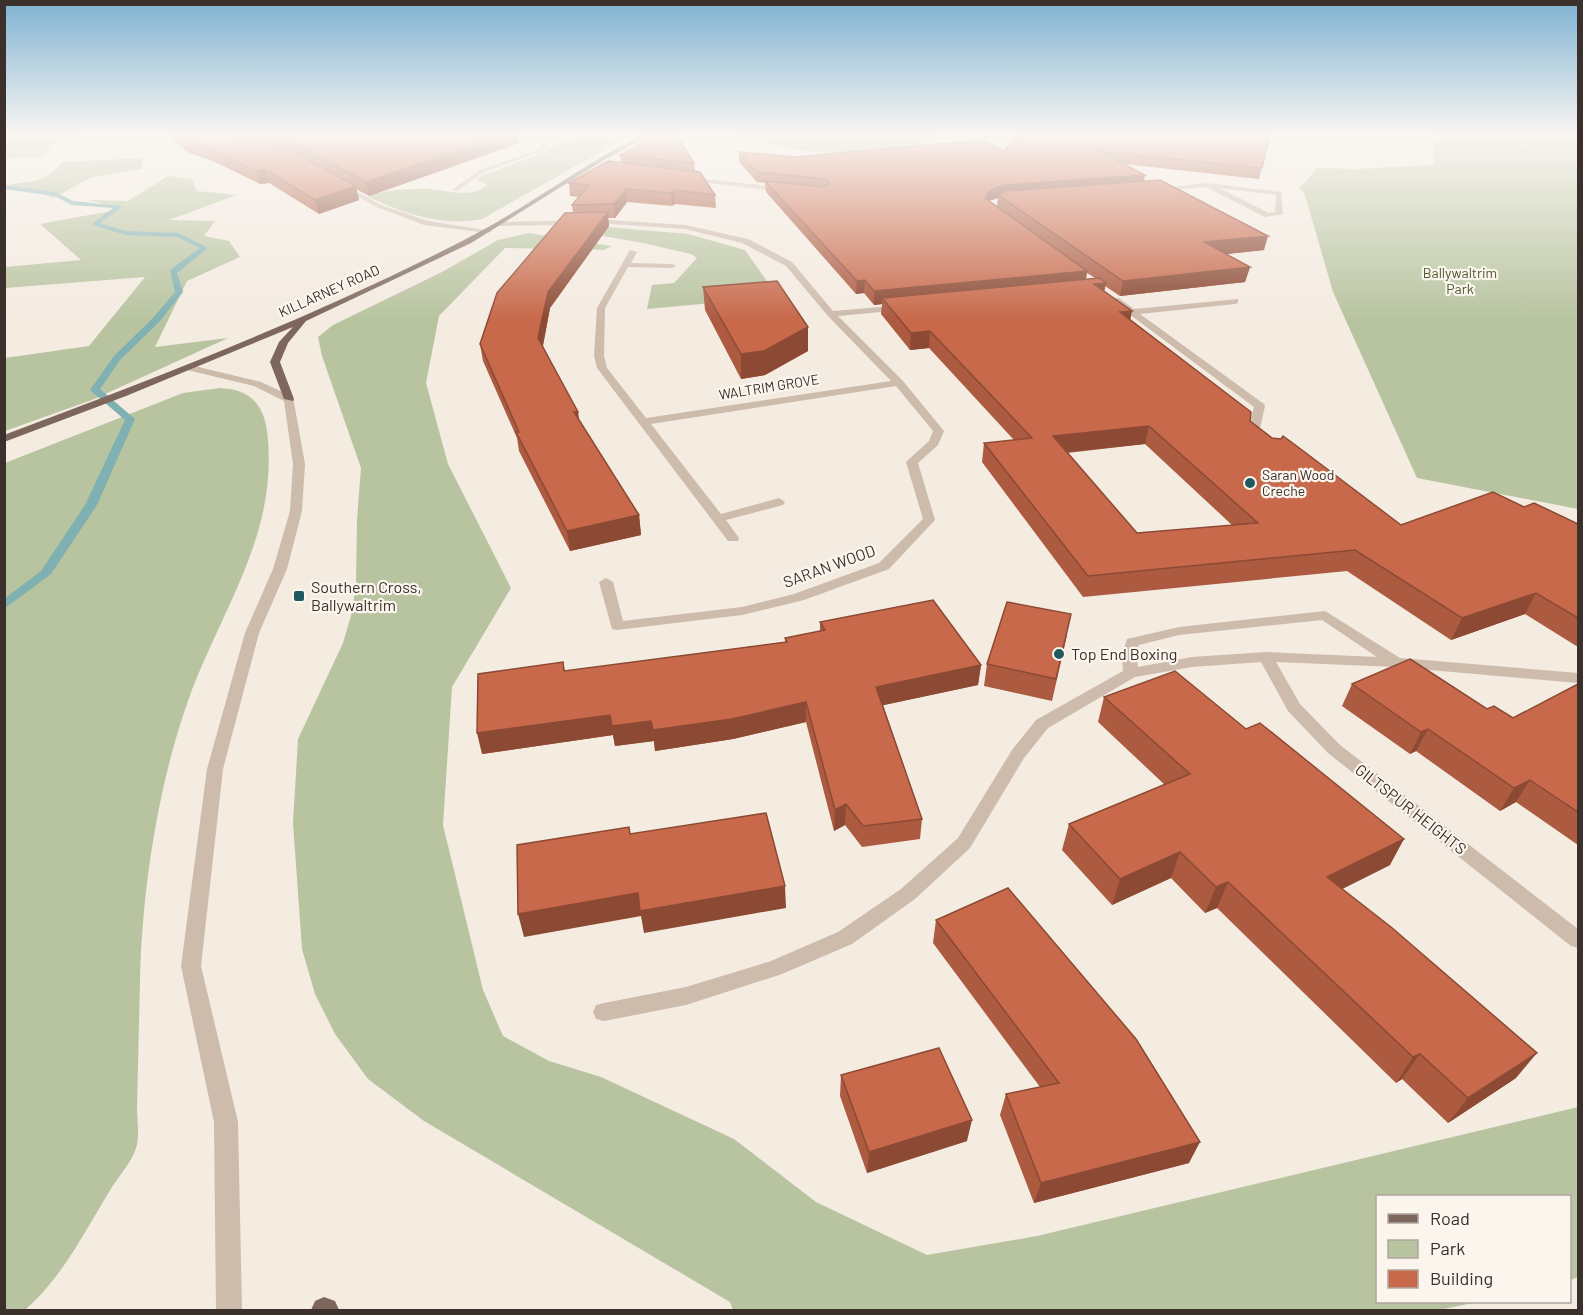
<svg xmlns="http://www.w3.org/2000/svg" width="1583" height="1315" font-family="Barlow,sans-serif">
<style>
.green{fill:#b8c4a0}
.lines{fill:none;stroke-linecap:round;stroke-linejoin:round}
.stream{fill:#7fb0b2;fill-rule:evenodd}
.minor{fill:#cdbbac;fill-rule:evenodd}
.major{fill:#7d675c;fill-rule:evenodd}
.wall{fill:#ac5a40;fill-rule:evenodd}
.shaded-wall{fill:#8c4a34}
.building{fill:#c8694b;stroke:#8c4a34;stroke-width:1.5;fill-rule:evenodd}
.poi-dot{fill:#1f5a5e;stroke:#fbf5ee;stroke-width:2}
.labels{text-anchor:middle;stroke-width:4.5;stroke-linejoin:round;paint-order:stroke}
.far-park-label{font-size:14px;fill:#4a5a2e;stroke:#fbf5ee}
.far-street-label{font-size:14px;fill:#3b302b;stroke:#fbf5ee}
.far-poi-label{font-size:14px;fill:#3b302b;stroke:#fbf5ee;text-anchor:start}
.street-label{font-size:16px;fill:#3b302b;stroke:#fbf5ee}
.poi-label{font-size:16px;fill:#3b302b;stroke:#fbf5ee;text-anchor:start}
</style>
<rect width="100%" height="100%" fill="#f4ebe1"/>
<!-- green -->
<path class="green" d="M5 135H83L51 146 46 154 36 157 5 159Z
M732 135H939C923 146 909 147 891 150 836 158 785 150 732 135Z
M1433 135H1578V509L1417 478 1333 292 1304 192 1299 189 1317 168 1356 169 1434 165Z
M586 136 606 137 620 141 482 219C443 227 402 213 367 196 383 190 420 187 438 190 452 192 474 197 487 185L478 180 479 177 548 151 556 142Z
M142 158V169L92 177 53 198 33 189 5 186C27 180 44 186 62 162Z
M168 176 192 179 197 191 237 195 169 220 215 221 204 236 229 241 240 257 187 281 155 347 228 338 92 400 5 431V358L89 346 145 277 5 288V267L81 260 40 224 122 209 88 200 128 201Z
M608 227 688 234 745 250 778 297 647 309 652 285 674 283 697 258 691 254 643 243 557 228Z
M528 233 612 246 604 250 505 248 439 316 426 383 448 464 511 588 452 687 443 825 483 990 503 1036 549 1061 601 1077 734 1139 816 1202 927 1255 1037 1236 1578 1107V1277L1570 1280V1196H1378V1302H1477L1439 1310H733L730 1302 424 1121 368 1079 335 1034 315 994 302 949 293 823 298 739 343 643 352 612 356 584 357 520 361 468 322 356 318 337 333 325 442 272 498 240Z
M220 388C253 389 266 408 268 440 276 538 221 610 189 698 158 784 142 890 140 981 139 1023 138 1066 137 1108 137 1120 140 1137 136 1148 132 1161 120 1175 112 1187 86 1229 63 1277 25 1310H5V463L183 393Z"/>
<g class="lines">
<!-- stream -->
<path class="stream" d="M4 185 56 192 73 201 121 206V208L100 223 125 231 178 233 208 248 177 273 183 292 159 322 120 360 100 389 135 419 97 505 51 574 4 609V599L41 571 85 505 125 420 90 390 114 356 153 318 175 292 170 270 200 248 177 237 125 235 93 225V223L113 208 72 205 54 196 4 189Z"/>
<!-- minor -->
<path class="minor" d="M566 135H585L548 141 543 151 484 172 457 191 452 190 480 170 539 149 542 142 498 141 496 138H546Z
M613 135 644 138 641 140Z
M687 177 786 188 789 190 786 192 685 180Z
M339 182 381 205 428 221 492 231 488 233 424 225 377 207 337 185Z
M1207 183 1281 192 1283 214 1265 217 1206 187 1156 191 1153 189ZM1219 188 1276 195 1275 212 1269 213Z
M611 220 685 225 748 239 792 262 833 311 905 305V309L902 310 838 316 903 381 944 431 938 445 918 463 935 520 889 569 804 600 742 615 617 630 612 629 599 582 606 578 613 582 623 621 742 607 794 594 879 563 923 519 906 462 929 441 933 431 896 386 651 424 721 514 779 498 785 502 783 505 726 520 739 538 738 541H728L597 368 594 356 597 308 630 250 637 252 631 263 672 264 676 266 672 268 628 267 605 308 604 356 607 368 646 418 891 381 828 316 786 266 742 243 685 229 611 224 499 226 495 224 499 222Z
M1113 298H1119L1134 309 1238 299V303L1235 304 1140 314 1264 404 1265 406 1258 437 1263 442 1261 444H1253L1246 438 1254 407 1113 302Z
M190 365 261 382 293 397 305 464 302 511 287 569 259 633 223 769 201 966 238 1122 242 1310H216L214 1122 181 966 207 769 245 633 273 569 290 511 293 464 284 401 254 386 187 370V366Z
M1325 611 1400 658 1578 673V683L1396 667 1276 662 1300 704 1340 745 1578 929V948L1571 946 1328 753 1288 711 1261 662 1192 667 1135 677 1048 728 1024 758 970 848 915 899 852 944 782 974 686 1005 604 1021 596 1019 593 1012 596 1005 604 1003 686 987 771 961 838 932 901 889 958 838 1012 750 1036 720 1123 671 1122 655 1127 639 1179 627ZM1322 620 1377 657 1266 652 1192 657 1138 667 1136 655 1139 645 1179 635Z"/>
<!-- major -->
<path class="major" d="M642 135H651L604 160 471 243 306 321 288 343 280 362 294 399 293 401 284 399 270 362 279 342 293 327 126 396 4 442V435C161 376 317 316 466 239 527 208 581 165 642 135Z
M324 1297 335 1301 339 1310H311L315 1301Z"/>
</g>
<!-- wall -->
<path class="wall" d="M168 135H518L519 143 369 196 356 189 359 200 319 214 269 183 260 184 215 162 187 152Z
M1270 135 1259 179 1124 164 1144 181 1264 250 1226 254 1250 267 1245 282 1120 296 1105 286 1104 291 1130 320 1250 421 1272 438 1401 525 1524 507 1578 524V647L1525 614 1451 640 1347 571 1083 597 982 462 984 443 1014 440 929 348 910 350 881 314 882 304 874 305 864 293 856 294 766 192 765 183 757 182 739 162V152L794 157 1004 151ZM998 198 997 206 989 201ZM1087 273 1095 278 1086 279ZM1145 444 1232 525 1137 533 1067 453Z
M620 155 694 163 695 171 715 195 716 208 675 204 672 206 627 202 615 218H608L609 226 550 308 543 346 579 421 639 515 641 535 570 551 519 451 517 438 483 361 480 344 573 213 572 205 579 197 570 196 569 183 621 163Z
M703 287 808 327V351L765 375 741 379 705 310Z
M820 622 981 665 978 685 883 705 922 819 920 839 862 847 845 825 834 831 806 722 733 739 655 751 654 741 615 746 613 735 482 754 563 662 565 671 785 642V638L820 631Z
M1067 635 1052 701 984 686 987 664Z
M1352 684 1487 709 1513 718 1578 684V845L1516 802 1500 811 1416 751 1410 754 1342 706Z
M1104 697 1390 865 1342 889 1516 1078 1448 1123 1402 1079 1396 1083 1217 908 1205 913 1171 878 1112 905 1062 850 1069 824 1165 785 1098 722Z
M936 920 1189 1163 1034 1203 1000 1115 1006 1094 1040 1087 933 943Z
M841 1075 967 1141 867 1173 840 1096Z"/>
<!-- shaded-wall -->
<path class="shaded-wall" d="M505 135H518L519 143 369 196 366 182Z
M265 169 269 183 260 184 256 171Z
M1145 175 1143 185 998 195V198L988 201 985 198 990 190 1004 185Z
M356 186 359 200 319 214 315 200Z
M626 189 627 202 615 218 614 204Z
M675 190V204L672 206 671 193Z
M608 212 609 226 550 308 541 355 538 338 548 292Z
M1268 236 1264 250 1200 257 1204 242Z
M1250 267 1245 282 1120 296 1123 281Z
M1087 271 1085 284 882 298V304L874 305V291Z
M865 280 864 293 856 294 857 281Z
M1106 283 1103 298 1094 284Z
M1132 311 1129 327 1120 312Z
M808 327V351L765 375 741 379V354Z
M930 331 929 348 910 350 911 333Z
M574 412H578L581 430Z
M1149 426 1145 444 1049 454 1053 436Z
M639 515 641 535 570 551 567 531Z
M1536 593 1525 614 1451 640 1462 618Z
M981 665 978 685 875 707 876 687Z
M806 702V722L733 739 655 751 653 730Z
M610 715 651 721 654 741 615 746 613 735 482 754 477 733Z
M1428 729 1416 751 1410 754 1421 732Z
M1530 780 1516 802 1500 811 1514 788Z
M846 804 845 825 834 831 835 810Z
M1404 839 1390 865 1314 903 1327 877Z
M1180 852 1171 878 1112 905 1120 879Z
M1228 882 1217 908 1205 913 1216 887Z
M785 886 786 908 644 933 641 916 524 937 518 914 638 893Z
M1537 1053 1516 1078 1448 1123 1468 1098Z
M1420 1054 1402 1079 1396 1083 1413 1057Z
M972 1120 967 1141 867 1173 869 1152Z
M1200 1142 1189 1163 1034 1203 1041 1183Z"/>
<!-- building -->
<path class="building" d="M178 135H230L288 149 356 186 315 200 265 169 256 171 211 149 183 140Z
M261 135H505L366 182 293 143Z
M657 135H676L694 163 620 155Z
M1019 135H1270L1262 168 1098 151 1145 175 1004 185 990 190 985 198 1087 271 874 291 865 280 857 281 765 181 824 187 829 184 828 181 824 179 757 172 739 152 794 157 983 140 1004 151Z
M608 161 700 172 715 195 675 190 671 193 626 189 614 204 572 205 589 185 569 183Z
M1160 180 1268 236 1204 242 1250 267 1123 281 998 195 1006 191Z
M608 212 548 292 538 338 578 412H574L639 515 567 531 516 432H519L480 344 497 293 565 213Z
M1099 278 1106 283 1094 284 1132 311 1120 312 1251 412 1250 421 1272 438 1281 439 1283 436 1298 447 1401 525 1493 492 1524 507 1534 503 1578 524V618L1536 593 1462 618 1355 550 1088 576 984 443 1032 438 930 331 911 333 882 298ZM1149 426 1258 523 1137 533 1053 436Z
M777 281 808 327 764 351 741 354 703 287Z
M933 600 981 665 876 687 922 819 863 826 846 804 835 810 806 702 732 719 653 730 651 721 612 726 610 715 477 733 478 674 563 662 564 671 787 642 785 638 825 630 820 622Z
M1007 602 1071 614 1056 679 987 664Z
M1410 659 1487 709 1494 706 1513 718 1578 684V812L1530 780 1514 788 1428 729 1421 732 1352 684Z
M1175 671 1246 729 1260 723 1404 839 1327 877 1391 927 1537 1053 1468 1098 1420 1054 1413 1057 1228 882 1216 887 1180 852 1120 879 1069 824 1190 774 1104 697Z
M766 813 785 886 640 911 638 893 518 914 517 845 629 827 630 834Z
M1008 888 1136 1039 1200 1142 1041 1183 1006 1094 1059 1083 936 920Z
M939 1048 972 1120 869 1152 841 1075Z"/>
<!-- sky -->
<linearGradient id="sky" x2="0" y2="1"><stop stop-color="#7eb2d2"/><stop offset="0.42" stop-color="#faf6f2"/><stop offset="1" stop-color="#faf6f2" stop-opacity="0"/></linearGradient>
<rect width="1583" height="320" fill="url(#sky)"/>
<!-- markers -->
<g class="poi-dot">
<circle cx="1250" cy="483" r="6"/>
<rect x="293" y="590" width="12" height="12" rx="3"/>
<circle cx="1059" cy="654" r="6"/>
</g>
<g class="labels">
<!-- far-park labels -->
<g class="far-park-label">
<text x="1460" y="278">Ballywaltrim<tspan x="1460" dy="16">Park</tspan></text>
</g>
<!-- far-street labels -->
<g class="far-street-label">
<text transform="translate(329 291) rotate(-24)" y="5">KILLARNEY ROAD</text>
<text transform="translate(769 387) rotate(-9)" y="5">WALTRIM GROVE</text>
</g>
<!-- far-poi labels -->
<g class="far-poi-label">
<text x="1262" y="480">Saran Wood<tspan x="1262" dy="16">Creche</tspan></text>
</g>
<!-- street labels -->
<g class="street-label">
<text transform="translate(829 566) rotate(-20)" y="6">SARAN WOOD</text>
<text transform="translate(1411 809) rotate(38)" y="6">GILTSPUR HEIGHTS</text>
</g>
<!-- poi labels -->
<g class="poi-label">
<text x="311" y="593">Southern Cross,<tspan x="311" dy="18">Ballywaltrim</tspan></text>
<text x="1071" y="660">Top End Boxing</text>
</g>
</g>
<!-- border -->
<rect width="1583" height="1315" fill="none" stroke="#3b302b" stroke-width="12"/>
<!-- legend -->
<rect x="1376" y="1195" width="195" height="108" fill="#fbf5ee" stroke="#aea6a0" stroke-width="1.5"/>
<rect x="1388" y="1214" width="30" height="9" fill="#7d675c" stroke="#aea6a0" stroke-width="1.5"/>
<text x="1430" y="1225" font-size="18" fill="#3b302b">Road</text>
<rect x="1388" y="1240" width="30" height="18" fill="#b8c4a0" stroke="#aea6a0" stroke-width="1.5"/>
<text x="1430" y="1255" font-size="18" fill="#3b302b">Park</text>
<rect x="1388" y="1270" width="30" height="18" fill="#c8694b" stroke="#aea6a0" stroke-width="1.5"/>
<text x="1430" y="1285" font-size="18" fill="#3b302b">Building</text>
</svg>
